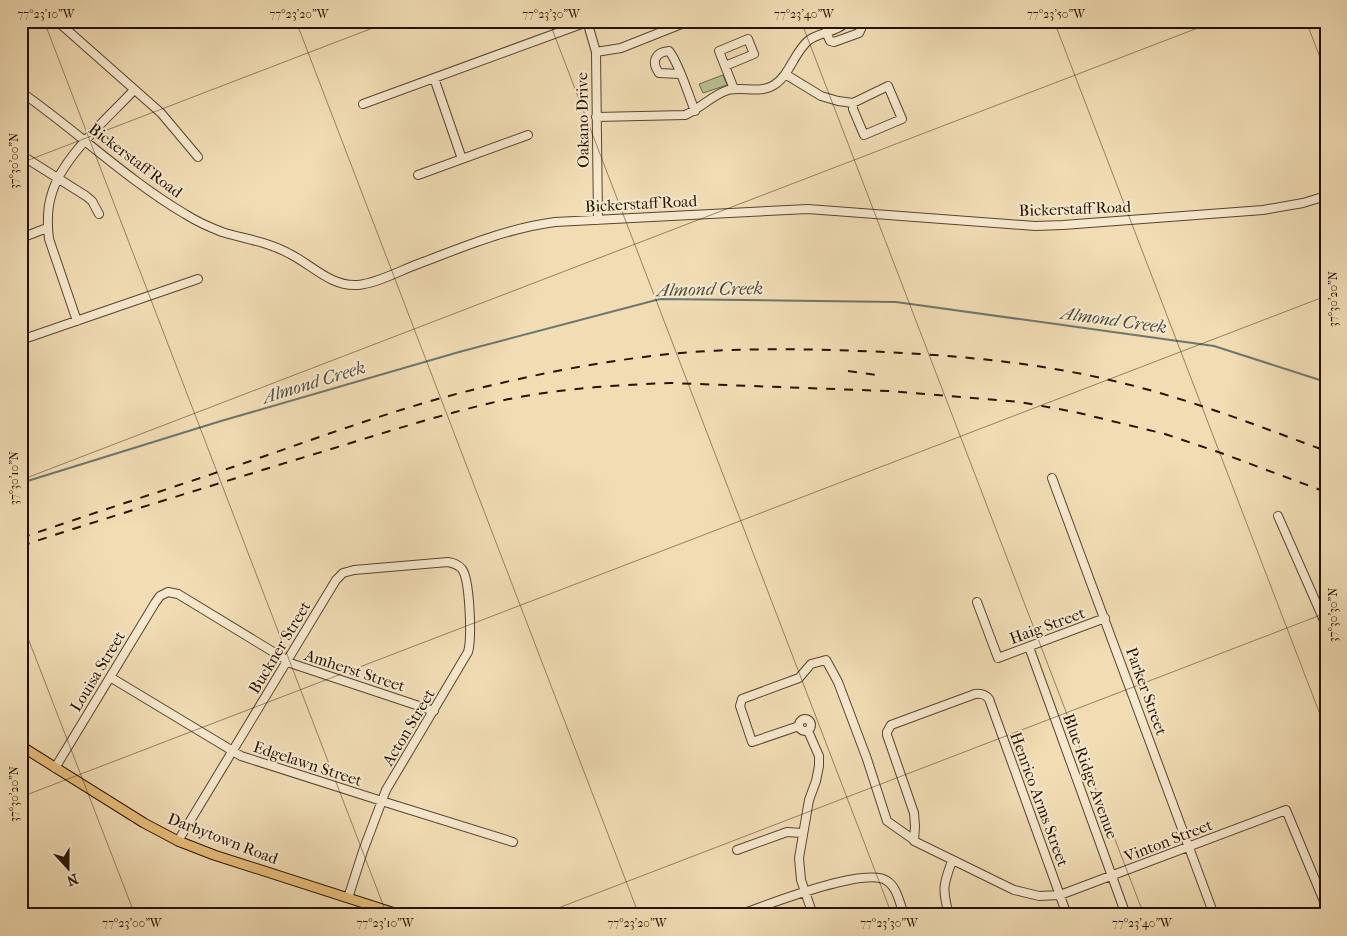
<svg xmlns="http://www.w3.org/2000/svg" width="1347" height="936" font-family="'IM FELL French Canon',serif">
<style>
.green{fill:#b5c291;stroke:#6d6a48}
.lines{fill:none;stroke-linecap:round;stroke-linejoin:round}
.stream{stroke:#6e766e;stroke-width:2}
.minor-casing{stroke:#58442d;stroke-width:10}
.major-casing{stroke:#251200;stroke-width:11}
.minor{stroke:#f6e8ce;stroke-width:8}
.major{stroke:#e8be7a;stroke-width:9}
.rail{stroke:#251200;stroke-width:2;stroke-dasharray:9 9;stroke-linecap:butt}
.ticks{fill:none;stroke:#251200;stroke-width:1;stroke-opacity:0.45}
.labels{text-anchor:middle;stroke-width:4;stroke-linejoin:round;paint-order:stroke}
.street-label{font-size:16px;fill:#251200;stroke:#f6e8ce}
.water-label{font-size:18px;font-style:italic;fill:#4f4c40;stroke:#f6e8ce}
.neatline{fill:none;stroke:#251200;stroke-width:2}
.ticks-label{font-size:12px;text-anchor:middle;fill:#251200}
</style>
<rect width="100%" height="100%" fill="#f1dcb4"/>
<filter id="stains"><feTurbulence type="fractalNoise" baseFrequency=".004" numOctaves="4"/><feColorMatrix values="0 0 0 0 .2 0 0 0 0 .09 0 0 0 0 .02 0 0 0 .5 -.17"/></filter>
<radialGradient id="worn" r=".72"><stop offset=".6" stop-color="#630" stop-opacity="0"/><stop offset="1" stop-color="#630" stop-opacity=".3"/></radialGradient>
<!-- green -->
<path class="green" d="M723 75 727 85 703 93 699 84Z"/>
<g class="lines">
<!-- stream -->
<path class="stream" d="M21 483 221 421 459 352 660 299 896 302 1214 346 1326 382"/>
<!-- minor casing -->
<g class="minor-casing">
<path id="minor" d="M57 21 161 113 198 157
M587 21 596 52 598 220
M336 22 337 21
M826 32 830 41 834 42 859 33 861 29 859 21
M596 52 621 48 689 21
M725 66 754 54 748 39 719 51 734 89
M680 74 659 73C651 62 655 52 669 51 679 63 688 94 695 111
M785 74 821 96 838 101 853 103 888 86 902 119 864 135 853 109V103
M434 78 462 159
M21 92C77 131 126 179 185 214 196 221 209 227 222 232 245 239 269 242 290 254 312 265 331 287 358 285 378 283 399 271 418 264 463 247 508 228 555 222L808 209 1035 226 1063 225 1263 210 1303 203 1326 196
M363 104 587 22
M596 117 685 115C700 109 712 95 728 90 743 86 760 94 774 85 790 75 794 52 809 40 820 32 838 32 847 21
M21 155 86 196 92 201 99 214
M418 175 528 135
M21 238 47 228
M77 321 49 239C47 223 47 208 52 193 63 156 108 118 134 90
M21 340 198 279
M1052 478 1214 915
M1278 516 1326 625
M977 602 998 658 1105 618
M1029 647 1126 915
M110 677 241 756 388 803 513 842
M799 725a6 6 0 1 1 12 0a6 6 0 1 1-12 0Z
M799 726 752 742 740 706 742 699 799 678 811 664 826 660 838 682 867 759 887 821 914 840
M808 731 819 756V766L816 781 809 800 799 858 801 880 813 915
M55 768 155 603 160 596 168 592 178 594 293 664 434 711
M178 841 336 580 343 573 354 570 448 562C453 563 458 564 462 569 470 580 472 638 468 652L386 790 363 851 348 898
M737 850 787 832 802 833
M747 912C772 903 867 866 887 881 897 887 900 904 904 915
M949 915C942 889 943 885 952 861
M1067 915C1041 843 1015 771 989 699 985 694 981 693 975 694L891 725 887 732V735L914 813 915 826 914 841 1014 890 1039 896 1060 895 1286 810 1326 906"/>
</g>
<!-- major casing -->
<g class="major-casing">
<path id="major" d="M21 746 144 823 178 841 214 855 401 915"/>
</g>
<!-- minor -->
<use href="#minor" class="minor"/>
<!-- major -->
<use href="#major" class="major"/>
<!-- rail -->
<path class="rail" d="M848 371 883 376
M21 538C102 510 184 484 265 456 331 433 397 409 464 392 531 375 601 361 670 354 742 347 815 349 886 352 963 356 1039 363 1114 381 1187 398 1256 425 1326 451
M21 546C112 516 204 488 295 460 362 440 427 418 495 402 553 389 612 385 671 383L888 391 1020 402 1075 412 1165 434 1221 453 1326 492"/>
</g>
<!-- ticks -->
<path class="ticks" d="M44 21 387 915M296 21 639 915M549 21 892 915M801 21 1144 915M1054 21 1326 730M1306 21 1326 73M21 163 391 21M21 480 1216 21M21 620 135 915M21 797 1326 296M540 915 1326 613"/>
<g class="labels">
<!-- street labels -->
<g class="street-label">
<text transform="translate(582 120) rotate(-91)" y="6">Oakano Drive</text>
<text transform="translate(136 160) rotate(37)" y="6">Bickerstaff Road</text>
<text transform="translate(641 203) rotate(-3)" y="6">Bickerstaff Road</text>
<text transform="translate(1075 208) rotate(-2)" y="6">Bickerstaff Road</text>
<text transform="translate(1047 625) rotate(-20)" y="6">Haig Street</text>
<text transform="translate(279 647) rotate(-59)" y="6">Buckner Street</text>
<text transform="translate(355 670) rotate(18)" y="6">Amherst Street</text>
<text transform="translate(97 671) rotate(-59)" y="6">Louisa Street</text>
<text transform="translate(1147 691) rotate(70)" y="6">Parker Street</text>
<text transform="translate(408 727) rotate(-59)" y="6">Acton Street</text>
<text transform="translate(308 763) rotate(18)" y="6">Edgelawn Street</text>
<text transform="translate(1091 776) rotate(70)" y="6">Blue Ridge Avenue</text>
<text transform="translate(1040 799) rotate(70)" y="6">Henrico Arms Street</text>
<text transform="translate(223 838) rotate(21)" y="6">Darbytown Road</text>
<text transform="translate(1168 840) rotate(-21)" y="6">Vinton Street</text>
</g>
<!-- water labels -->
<g class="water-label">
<text transform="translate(710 289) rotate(-1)" y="6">Almond Creek</text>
<text transform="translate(1114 320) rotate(8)" y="6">Almond Creek</text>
<text transform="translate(314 382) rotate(-17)" y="6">Almond Creek</text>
</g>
</g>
<!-- margin -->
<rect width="1347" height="936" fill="none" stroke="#f1dcb4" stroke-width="55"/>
<!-- north arrow -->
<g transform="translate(68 868) rotate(159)" stroke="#f6e8ce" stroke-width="4" paint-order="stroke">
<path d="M0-4L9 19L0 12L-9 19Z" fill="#251200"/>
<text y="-8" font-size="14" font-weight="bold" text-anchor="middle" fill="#251200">N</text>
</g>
<rect x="28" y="28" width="1292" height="880" class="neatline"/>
<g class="ticks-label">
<text x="46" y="18">77°23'10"W</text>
<text x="299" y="18">77°23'20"W</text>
<text x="551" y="18">77°23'30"W</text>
<text x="804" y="18">77°23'40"W</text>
<text x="1056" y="18">77°23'50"W</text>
<text transform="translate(14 161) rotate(-90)" y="4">37°30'00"N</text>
<text transform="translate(1333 299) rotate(-90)" y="4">37°30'20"N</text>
<text transform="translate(14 478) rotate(-90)" y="4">37°30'10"N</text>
<text transform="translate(1333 615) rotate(-90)" y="4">37°30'30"N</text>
<text transform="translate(14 794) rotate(-90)" y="4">37°30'20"N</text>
<text x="132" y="927">77°23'00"W</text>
<text x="385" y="927">77°23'10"W</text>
<text x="637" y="927">77°23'20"W</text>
<text x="889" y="927">77°23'30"W</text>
<text x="1142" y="927">77°23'40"W</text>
</g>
<rect width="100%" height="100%" filter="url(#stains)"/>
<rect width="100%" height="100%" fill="url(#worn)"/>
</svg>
